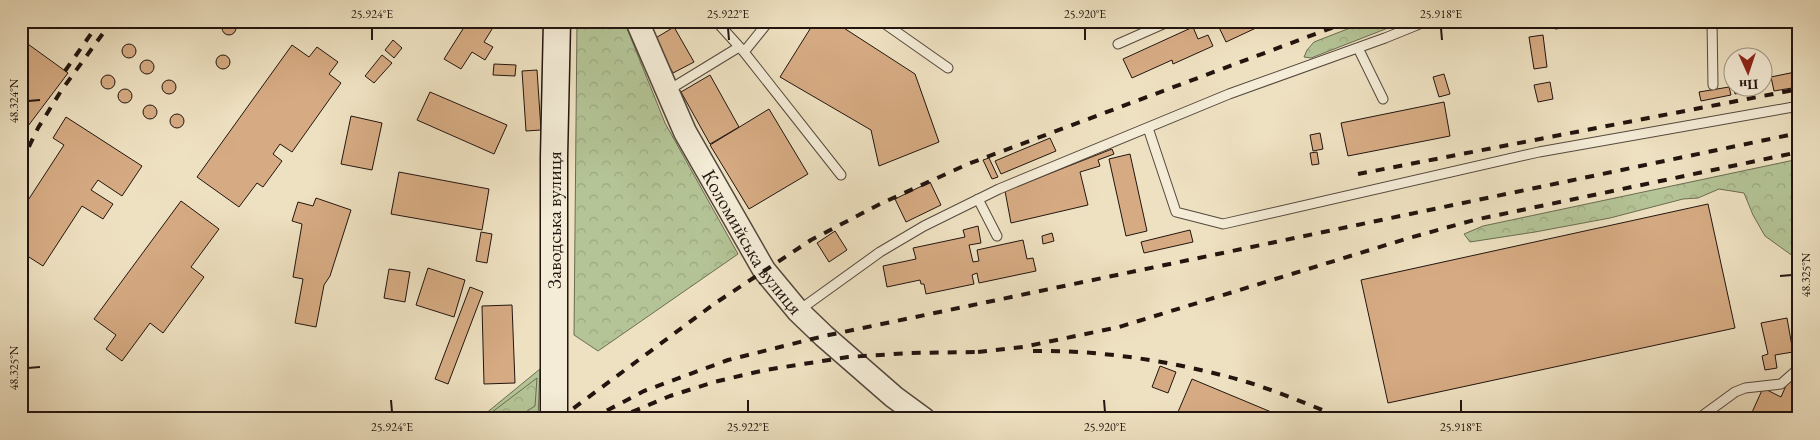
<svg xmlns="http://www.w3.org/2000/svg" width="1820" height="440" font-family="'EB Garamond',serif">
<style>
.grass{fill:#b4c496;stroke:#6b6c52}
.forest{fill:url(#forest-crowns);stroke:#6b6c52}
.building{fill:#d6ab83;stroke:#22150f}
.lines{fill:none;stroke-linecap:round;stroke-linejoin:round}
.service-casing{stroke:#55483c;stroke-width:11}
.tertiary-casing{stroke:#55483c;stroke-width:25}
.secondary-casing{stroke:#22150f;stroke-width:29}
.service{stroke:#f4ecd7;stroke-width:9}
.tertiary{stroke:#f4ecd7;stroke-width:22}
.secondary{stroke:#f4ecd7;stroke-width:26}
.rail{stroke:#22150f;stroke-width:4;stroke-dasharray:9 9;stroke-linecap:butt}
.ticks{fill:none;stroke:#22150f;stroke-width:2}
.labels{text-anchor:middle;stroke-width:5;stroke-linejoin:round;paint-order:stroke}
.street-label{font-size:20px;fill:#22150f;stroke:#f4ecd7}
.neatline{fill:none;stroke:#22150f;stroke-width:2}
.ticks-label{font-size:12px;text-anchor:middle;fill:#22150f}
</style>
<defs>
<pattern id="forest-crowns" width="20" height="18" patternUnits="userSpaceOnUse" patternTransform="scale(1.25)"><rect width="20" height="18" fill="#b4c496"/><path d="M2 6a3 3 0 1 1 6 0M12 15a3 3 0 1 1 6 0" fill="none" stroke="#9aa880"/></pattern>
</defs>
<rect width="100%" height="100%" fill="#eee1c1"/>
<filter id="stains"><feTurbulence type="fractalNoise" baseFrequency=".004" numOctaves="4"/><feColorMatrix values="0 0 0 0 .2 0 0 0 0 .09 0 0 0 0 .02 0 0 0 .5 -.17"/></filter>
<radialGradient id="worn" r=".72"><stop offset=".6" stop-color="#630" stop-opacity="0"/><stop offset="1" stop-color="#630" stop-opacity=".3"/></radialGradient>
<!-- grass -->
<path class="grass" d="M540 369 538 419H479Z"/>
<!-- forest -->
<path class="forest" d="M577 21H624L665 123 738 254 598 351 574 335Z
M1368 21H1406L1311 58 1304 57 1307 50 1314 42Z
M1799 159V257L1797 259 1765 236 1753 215 1744 193 1719 189 1698 198 1683 199 1610 218 1535 232 1470 242 1464 234 1483 226Z
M537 378 535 406 515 419H483Z"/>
<!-- building -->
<path class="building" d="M222 28a7 7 0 1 1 14 0a7 7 0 1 1-14 0Z
M468 21H497L484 42 493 47 485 60 472 52 461 69 444 59Z
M738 21H755L745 29Z
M815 21H833L915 74 939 142 879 166 871 130 780 77Z
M1216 21H1271L1226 42Z
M1519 21H1538L1539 24 1520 27Z
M1553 21H1562L1564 28 1555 29Z
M674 27 694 62 673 73 654 39Z
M1193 27 1198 39 1208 35 1213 46 1173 64 1172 60 1132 78 1123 59Z
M1543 35 1547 67 1534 69 1529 37Z
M21 39 68 73 22 134 21 133Z
M393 40 402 48 394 58 385 50Z
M122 51a7 7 0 1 1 14 0a7 7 0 1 1-14 0Z
M292 45 309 57 317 47 338 62 329 74 341 83 292 152 280 144 273 154 282 161 263 187 257 183 239 207 197 177Z
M216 62a7 7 0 1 1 14 0a7 7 0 1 1-14 0Z
M382 55 392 63 374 83 365 76Z
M140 67a7 7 0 1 1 14 0a7 7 0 1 1-14 0Z
M494 64 516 65 515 76 493 75Z
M537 70 541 130 526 131 522 71Z
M1795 72 1798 87 1774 91 1771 77Z
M1444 74 1450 94 1439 97 1433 77Z
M101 82a7 7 0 1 1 14 0a7 7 0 1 1-14 0Z
M710 75 739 127 710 144 681 92Z
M162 87a7 7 0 1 1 14 0a7 7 0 1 1-14 0Z
M1550 82 1553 99 1538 102 1534 85Z
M1729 87 1731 95 1701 101 1699 92Z
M1734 88H1761L1762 89 1735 94Z
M118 96a7 7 0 1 1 14 0a7 7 0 1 1-14 0Z
M430 92 507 125 494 154 417 120Z
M1444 102 1450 136 1348 156 1341 123Z
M143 112a7 7 0 1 1 14 0a7 7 0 1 1-14 0Z
M769 109 808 174 749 209 710 145Z
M170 121a7 7 0 1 1 14 0a7 7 0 1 1-14 0Z
M351 116 382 123 372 170 341 164Z
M66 117 142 166 122 196 98 180 91 190 113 204 103 219 82 206 43 266 21 252V211L64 145 53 138Z
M1320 133 1323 149 1313 151 1310 135Z
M1050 138 1056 151 1001 174 995 161Z
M1112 149 1114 154 1098 160 1100 166 1080 172 1088 205 1011 223 1005 191Z
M1317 152 1319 164 1312 165 1310 153Z
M1130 154 1147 231 1126 236 1109 159Z
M989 158 998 177 992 179 983 160Z
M399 172 489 189 482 230 391 214Z
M930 182 941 205 906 222 895 199Z
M316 198 351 210 330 276 324 285 316 327 295 323 303 279 293 277 302 224 292 221 298 202 313 206Z
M181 201 219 229 191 267 204 277 163 333 150 323 122 361 106 349 116 335 94 319Z
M1708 204 1735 328 1388 403 1361 280Z
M978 226 981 243 969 245 973 262 979 261 977 250 1023 240 1027 259 1033 258 1036 271 979 283 977 273 972 275 974 284 926 294 924 284H921L920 280 887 287 883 266 916 259 913 248 965 237 963 230Z
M1190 230 1193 242 1144 253 1141 242Z
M835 231 847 250 829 262 817 243Z
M481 232 492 234 487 263 476 261Z
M1052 233 1054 241 1043 244 1042 236Z
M428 268 465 280 454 317 416 305Z
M389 269 410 272 405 302 384 298Z
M470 287 483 292 448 384 435 379Z
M512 305 515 383 484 384 482 306Z
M1787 318 1793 352 1775 355 1777 368 1765 370 1762 356 1768 354 1761 323Z
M1160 366 1176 372 1168 393 1152 387Z
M1192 379 1288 419H1175Z
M1788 381 1799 385V419H1749L1763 388 1781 397Z"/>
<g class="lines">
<!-- service casing -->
<g class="service-casing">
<path id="service" d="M716 21 744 52 841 175
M881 21 948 68
M1712 21 1713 85
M1118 44 1170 21
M1358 48 1383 99
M744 52 769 21
M667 91 739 47
M1148 128 1176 212 1223 224 1539 152 1799 106
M978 199 997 236
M798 311 880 252 924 226 999 189 1229 94 1385 38 1427 21
M1698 419 1735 392 1745 388 1781 384 1799 368"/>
</g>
<!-- tertiary casing -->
<g class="tertiary-casing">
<g id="tertiary">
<path id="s1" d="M637 21 685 132 764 270 798 311 824 336 894 397 924 419"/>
</g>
</g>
<!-- secondary casing -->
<g class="secondary-casing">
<g id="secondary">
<path id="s2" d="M554 419V157L557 21"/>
</g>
</g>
<!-- service -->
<use href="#service" class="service"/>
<!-- tertiary -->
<use href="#tertiary" class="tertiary"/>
<!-- secondary -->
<use href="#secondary" class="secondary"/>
<!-- rail -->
<path class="rail" d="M65 71 100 21
M21 163 38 128 61 91 112 21
M1358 174 1799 89
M1033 351C1097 350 1164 360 1225 376 1266 386 1305 403 1344 419
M978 352 1023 347 1119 327 1409 238 1474 220 1799 152
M559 419 714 304 811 240 880 204 968 164 1350 21
M591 419 644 391 728 360 824 336 1799 133
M615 419 670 396 714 382 765 370 848 357 911 353 983 352"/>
</g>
<!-- ticks -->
<path class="ticks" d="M372 28V40M728 28 729 40M1085 28V40M1441 28 1442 40M28 101 40 100M1780 276 1792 275M28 368 40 367M391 400 392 412M748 400V412M1104 400 1105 412M1461 400V412"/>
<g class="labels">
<!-- street labels -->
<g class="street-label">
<text dy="7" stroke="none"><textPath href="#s2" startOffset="199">Заводська вулиця</textPath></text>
<text dy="7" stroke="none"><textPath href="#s1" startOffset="250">Коломийська вулиця</textPath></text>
</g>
</g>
<!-- margin -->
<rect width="1820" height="440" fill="none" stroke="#eee1c1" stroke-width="55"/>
<!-- north arrow -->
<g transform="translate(1748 72) rotate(177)"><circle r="24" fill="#f4ecd7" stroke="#a09687"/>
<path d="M0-4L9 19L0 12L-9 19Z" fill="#8f2418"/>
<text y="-8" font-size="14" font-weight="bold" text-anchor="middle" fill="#22150f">Пн</text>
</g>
<rect x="28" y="28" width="1764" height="384" class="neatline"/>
<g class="ticks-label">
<text x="372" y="18">25.924°E</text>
<text x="728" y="18">25.922°E</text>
<text x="1085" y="18">25.920°E</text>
<text x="1441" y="18">25.918°E</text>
<text transform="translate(14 101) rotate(-90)" y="4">48.324°N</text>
<text transform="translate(1806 275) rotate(-90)" y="4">48.325°N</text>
<text transform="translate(14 368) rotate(-90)" y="4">48.325°N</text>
<text x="392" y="431">25.924°E</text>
<text x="748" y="431">25.922°E</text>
<text x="1105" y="431">25.920°E</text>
<text x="1461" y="431">25.918°E</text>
</g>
<rect width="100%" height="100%" filter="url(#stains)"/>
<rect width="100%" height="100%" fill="url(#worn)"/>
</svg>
